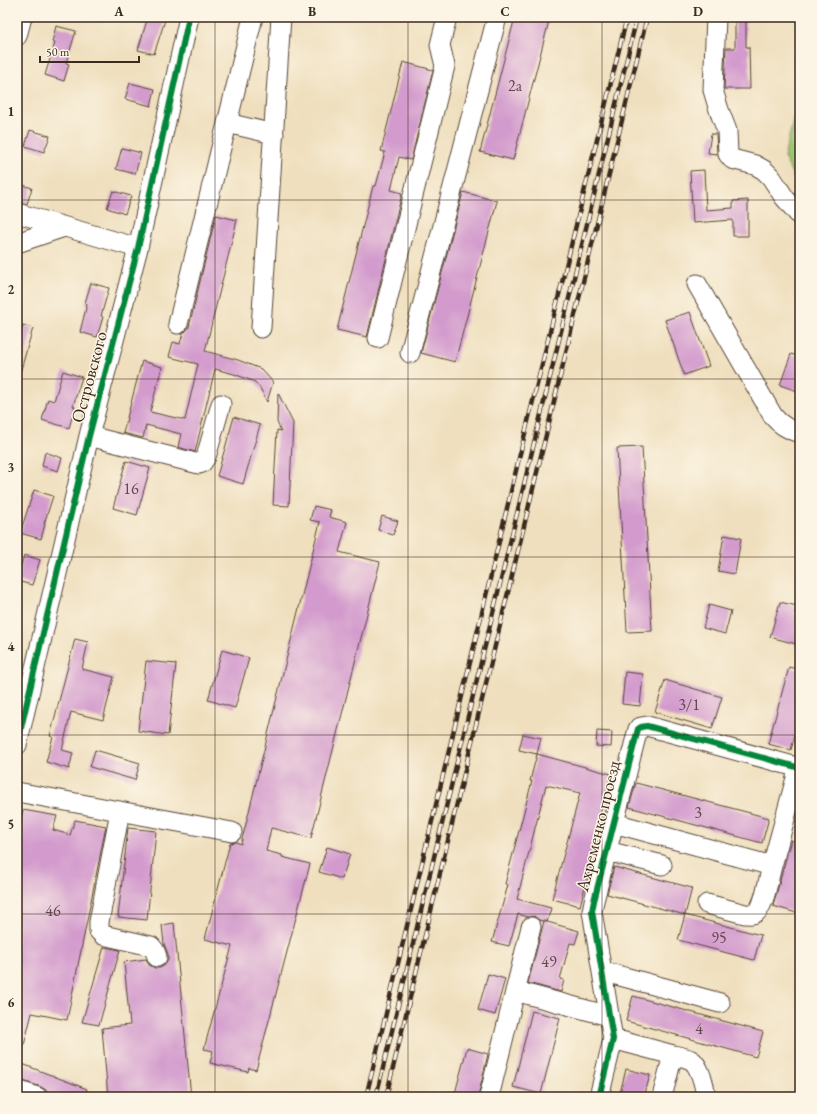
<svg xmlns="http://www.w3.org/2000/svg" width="817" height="1114" font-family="'EB Garamond',serif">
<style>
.garden{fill:#9cc673;stroke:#6c7848}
.building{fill:#d39bcd}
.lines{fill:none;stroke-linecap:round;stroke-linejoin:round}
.minor-casing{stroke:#564536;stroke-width:21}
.minor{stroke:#fff;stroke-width:19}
.rail-casing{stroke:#3b2a1e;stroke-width:4.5}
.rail{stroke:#fcf5e5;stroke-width:3;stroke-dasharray:9;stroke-linecap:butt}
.cycleway-casing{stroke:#fcf5e5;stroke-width:8}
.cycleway{stroke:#00873e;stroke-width:6}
.grid{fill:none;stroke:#3b2a1e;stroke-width:1;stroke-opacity:0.55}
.labels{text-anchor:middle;stroke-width:3;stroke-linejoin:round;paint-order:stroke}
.number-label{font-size:16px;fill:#61464a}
.street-label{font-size:18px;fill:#3b2a1e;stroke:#fcf5e5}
.neatline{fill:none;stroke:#3b2a1e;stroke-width:1.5}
.grid-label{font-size:13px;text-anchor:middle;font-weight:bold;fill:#3b2a1e}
</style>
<rect width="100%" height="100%" fill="#fcf5e5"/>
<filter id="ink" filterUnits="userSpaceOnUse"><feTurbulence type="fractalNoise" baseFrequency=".025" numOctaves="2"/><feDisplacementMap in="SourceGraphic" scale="8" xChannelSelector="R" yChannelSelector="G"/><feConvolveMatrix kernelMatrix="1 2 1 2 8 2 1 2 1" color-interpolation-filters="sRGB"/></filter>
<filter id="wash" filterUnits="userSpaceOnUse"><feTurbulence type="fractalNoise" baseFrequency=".012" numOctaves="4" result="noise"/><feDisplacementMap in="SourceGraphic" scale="16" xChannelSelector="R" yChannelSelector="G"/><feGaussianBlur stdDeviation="0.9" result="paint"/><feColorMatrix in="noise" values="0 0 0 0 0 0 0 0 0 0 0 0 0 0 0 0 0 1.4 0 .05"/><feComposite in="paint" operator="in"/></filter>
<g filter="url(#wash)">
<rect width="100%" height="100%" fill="#efdfbe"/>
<!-- garden -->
<path class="garden" d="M800 85V190L784 157 797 105Z"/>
<g id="blocks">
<!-- building -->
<path class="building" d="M148 17H166L154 54 138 50Z
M515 17H550L513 160 480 152Z
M735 17H746V47H749L750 89H724L726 48H735Z
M56 26 76 31 66 63 69 64 64 81 45 75 55 43 52 42Z
M403 62 433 70 411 160 399 157 391 190 402 193 367 337 337 330 373 186H376L385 152 381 151Z
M130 83 155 89 151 106 125 99Z
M30 130 50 136 44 152 25 146Z
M711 134H716L717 154 708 153Z
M122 148 141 153 135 174 116 169Z
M704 170 706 210 733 208V201L748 200V236H733V220L693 223 690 171Z
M17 183 32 188 27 204 17 201Z
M113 191 131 196 125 214 107 208Z
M463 192 497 201 455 362 421 353Z
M216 215 237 220 205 351 238 360 261 369 273 382 267 402 260 388 255 382 234 374 215 369 195 452 178 447 181 434 146 425 143 438 123 433 142 361 162 367 150 412 185 420 198 364 169 357 173 342 180 344 183 333 186 331 189 327Z
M91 283 109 288 101 316 103 317 97 337 80 332 87 304 85 303Z
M690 312 709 366 684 375 665 320Z
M23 325 33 328 20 373H17V345Z
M791 354 800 357V392L780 385Z
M63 371 82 377 73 406 75 407 69 428 42 420 48 399 54 401Z
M278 393 293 423 289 506 273 505 277 430 281 431 277 422Z
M234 417 260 425 243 484 217 476Z
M642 447 652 631 627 632 617 448Z
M45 452 62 458 58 471 42 466Z
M126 461 150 468 137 515 113 508Z
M34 490 53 496 44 524H45L41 539 20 533Z
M314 506 331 510 329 517 347 522 339 552 380 562 311 838 271 828 266 851 282 855V857L310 864 256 1070 249 1068 248 1072 210 1063 213 1051 204 1049 232 946 205 939 230 843 236 842 241 844 320 522 310 520Z
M382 516 398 521 393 535 378 530Z
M724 535 741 538 735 574 718 571Z
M24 555 40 560 32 585 17 581Z
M780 602 797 606 795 614 800 615V645L770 637Z
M709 605 731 611 725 634 703 628Z
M75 639 88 642 82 669 114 677 103 720 71 712 62 750 73 753 69 769 46 762 53 737 50 736Z
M222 650 249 658 235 708 208 700Z
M146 661 176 664 168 735 138 731Z
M789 667 800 670V716L791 750 768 744Z
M625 672 643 674 640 706 622 704Z
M665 680 722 697 712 729 655 712Z
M597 731 612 732 611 747 596 746Z
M523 734 541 738 537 754 519 750Z
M95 750 140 763 135 780 90 767Z
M537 754 611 774 605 798 608 799 580 906 552 899 580 793 546 785 517 899 551 908 547 922 539 920 534 916 528 917 518 914 509 946 492 942 508 885 505 884 532 781H530Z
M636 783 769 818 762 843 629 807Z
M23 810 57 816 53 830 70 835 75 820 106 826 67 1020 32 1013 21 1057H17V841Z
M128 828 156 831 147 920 118 917Z
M791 840 800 843V914L773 906Z
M327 847 350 854 342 879 319 872Z
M614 867 692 888 685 915 607 894Z
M685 915 761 935 754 960 678 940Z
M544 921 579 931 575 944 570 943 560 979 564 980 561 992 528 983Z
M174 923 191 1097H108L102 1028 130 1025 124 962 146 959 149 965 155 968H160L165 965 168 960V954L164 944 162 925Z
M104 947 120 950 99 1025 82 1022Z
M488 974 505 979 495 1015 478 1010Z
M633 996 763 1032 756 1057 626 1021Z
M532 1011 560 1018 541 1094 513 1087Z
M467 1048 488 1054 478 1097H454Z
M17 1062 87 1089 84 1097H48L46 1090 41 1087 17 1079Z
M626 1069 650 1075 644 1097H619Z"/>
</g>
</g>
<g filter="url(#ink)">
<use href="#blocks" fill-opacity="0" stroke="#564536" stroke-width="1"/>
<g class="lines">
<!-- minor casing -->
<g class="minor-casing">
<path id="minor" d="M716 17 713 90 719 110 727 131 728 154 732 159 755 165 764 170 771 177 784 197 800 216
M17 36 22 17
M227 123 274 134
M17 213 138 248
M17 243 64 227
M697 284 773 416C780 425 789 430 800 433
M178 324 253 17
M261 328 281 17
M378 338 445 66 440 45 447 17
M410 353 497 17
M89 436 199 464 202 463 206 457 221 404
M17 745 89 436 138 248 189 17
M17 792 232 832
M120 811 99 922V931L103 935 151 946 155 951 157 957
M614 823 772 866 799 767
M607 851 662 865
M707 904 745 914C748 914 752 915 755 913 764 909 769 876 772 866
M602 971 720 1003
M515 991 609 1016
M613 1039 673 1055 662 1097
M673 1055C678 1056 685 1057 691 1060 699 1064 706 1088 705 1097
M17 1090 37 1097
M489 1097 531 927
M599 1097 613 1039 592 911 594 901 638 729 641 727 647 726 800 768"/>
</g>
<!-- minor -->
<use href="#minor" class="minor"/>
<!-- rail casing -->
<g class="rail-casing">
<path id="rail" d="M366 1097 519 458 627 17
M376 1097 637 17
M386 1097 647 17"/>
</g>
<!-- rail -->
<use href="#rail" class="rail"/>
<!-- cycleway casing -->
<g class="cycleway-casing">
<path id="cycleway" d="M17 745 89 436 138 248 189 17
M599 1097 613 1039 592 911 594 901 638 729 641 727 647 726 800 768"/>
</g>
<!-- cycleway -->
<use href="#cycleway" class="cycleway"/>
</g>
</g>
<!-- grid -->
<path class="grid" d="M215 17V1097M408 17V1097M602 17V1097M17 200H800M17 379H800M17 557H800M17 735H800M17 914H800"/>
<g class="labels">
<!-- number labels -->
<g class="number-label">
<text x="515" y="91">2а</text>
<text x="131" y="494">16</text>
<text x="689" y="710">3/1</text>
<text x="698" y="818">3</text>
<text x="53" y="916">46</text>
<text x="719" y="943">95</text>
<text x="549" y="967">49</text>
<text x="699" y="1034">4</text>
</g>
<!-- street labels -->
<g class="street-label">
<text transform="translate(89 377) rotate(-75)" y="6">Островского</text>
<text transform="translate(598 826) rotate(-76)" y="6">Ахременко проезд</text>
</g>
</g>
<!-- margin -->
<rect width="817" height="1114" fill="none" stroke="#fcf5e5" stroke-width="44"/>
<!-- scale -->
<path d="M40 56v6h99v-6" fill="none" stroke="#3b2a1e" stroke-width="2"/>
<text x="46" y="56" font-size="12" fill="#3b2a1e" stroke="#fcf5e5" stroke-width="3" paint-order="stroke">50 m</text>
<rect x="22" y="22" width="773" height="1070" class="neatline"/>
<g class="grid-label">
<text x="119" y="16">A</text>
<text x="312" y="16">B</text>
<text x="505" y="16">C</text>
<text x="698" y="16">D</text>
<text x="11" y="116">1</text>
<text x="11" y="294">2</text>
<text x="11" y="472">3</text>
<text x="11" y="651">4</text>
<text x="11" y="829">5</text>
<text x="11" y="1007">6</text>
</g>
</svg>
